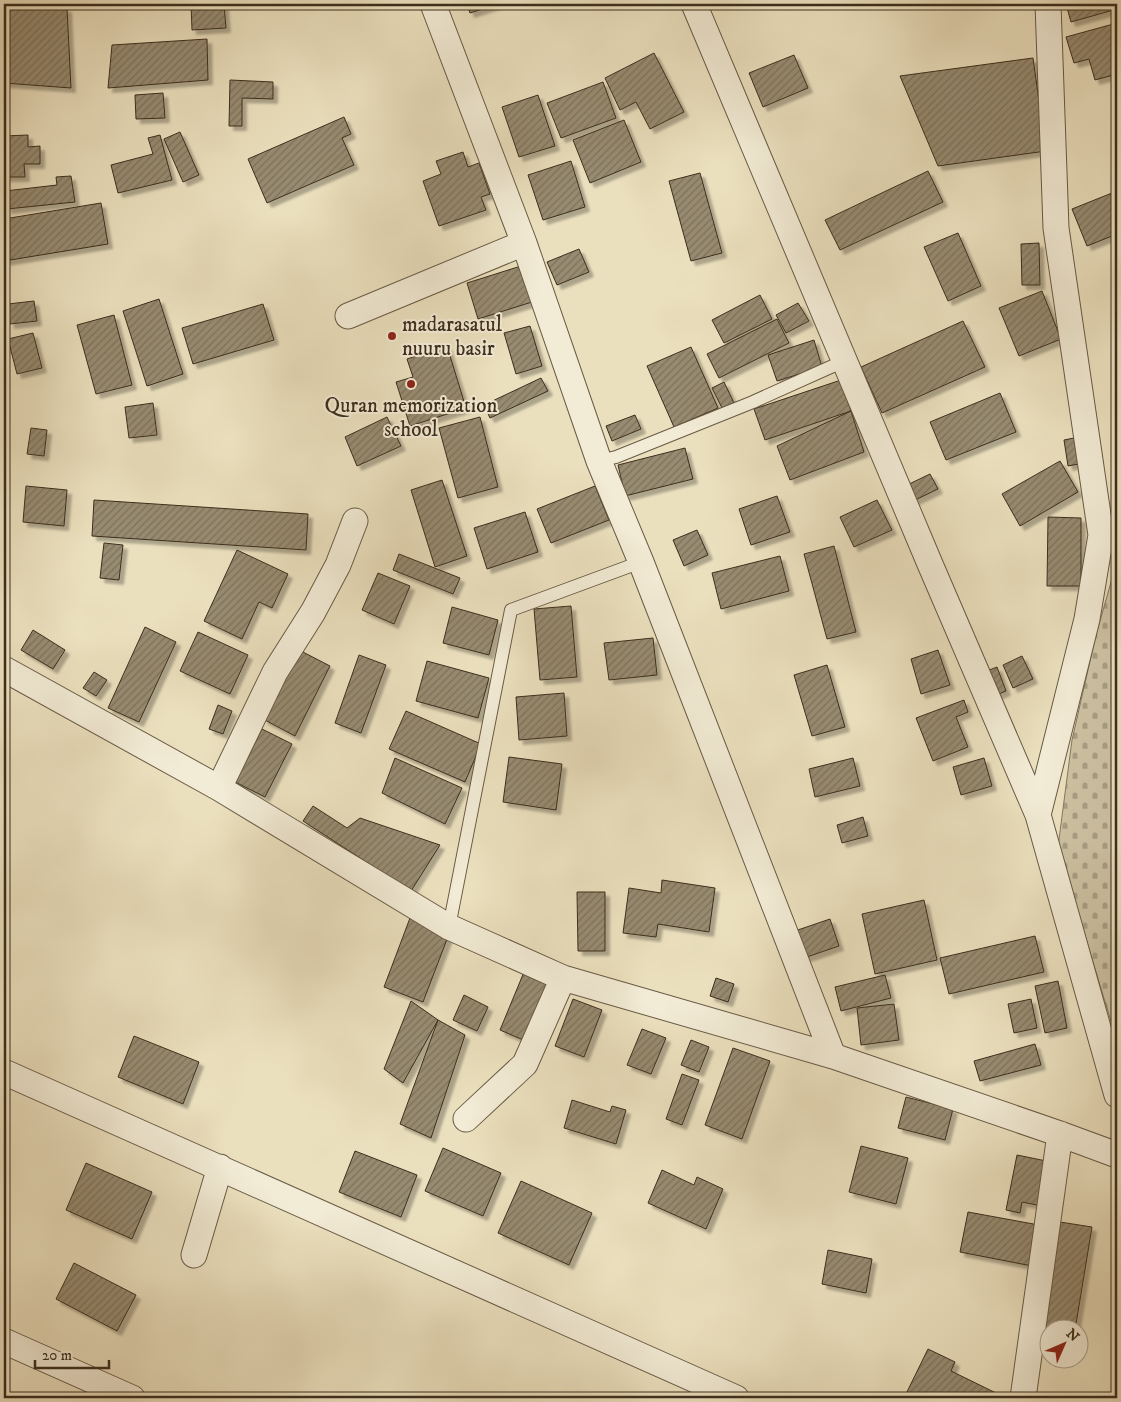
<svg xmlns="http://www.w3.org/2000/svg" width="1121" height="1402" font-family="'IM FELL DW Pica',serif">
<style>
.cemetery{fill:url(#cemetery-stones);stroke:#847860}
.building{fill:url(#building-hatch);stroke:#3c2e1d;filter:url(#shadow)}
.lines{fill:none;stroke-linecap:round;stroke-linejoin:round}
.lane-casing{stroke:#685a45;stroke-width:14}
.street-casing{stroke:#685a45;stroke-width:27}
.lane{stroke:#f2ebd5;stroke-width:12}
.street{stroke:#f2ebd5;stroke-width:25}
.poi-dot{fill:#8f2418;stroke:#f2ebd5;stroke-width:2}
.labels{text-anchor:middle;stroke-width:4;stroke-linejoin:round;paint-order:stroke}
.poi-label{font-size:21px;fill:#3c2e1d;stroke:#f2ebd5;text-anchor:start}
</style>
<defs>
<pattern id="cemetery-stones" width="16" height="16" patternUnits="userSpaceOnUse" patternTransform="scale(1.25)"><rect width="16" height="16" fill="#cdc2a3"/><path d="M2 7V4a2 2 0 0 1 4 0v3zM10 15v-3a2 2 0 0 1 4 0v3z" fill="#a89e84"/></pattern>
<pattern id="building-hatch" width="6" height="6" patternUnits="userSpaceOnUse" patternTransform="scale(1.25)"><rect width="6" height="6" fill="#978b71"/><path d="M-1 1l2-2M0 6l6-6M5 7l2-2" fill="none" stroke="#7c725c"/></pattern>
<filter id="shadow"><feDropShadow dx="4.5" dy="4.5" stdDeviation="1" flood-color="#0004"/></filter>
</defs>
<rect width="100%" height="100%" fill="#ebe0be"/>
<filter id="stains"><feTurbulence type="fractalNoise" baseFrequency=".004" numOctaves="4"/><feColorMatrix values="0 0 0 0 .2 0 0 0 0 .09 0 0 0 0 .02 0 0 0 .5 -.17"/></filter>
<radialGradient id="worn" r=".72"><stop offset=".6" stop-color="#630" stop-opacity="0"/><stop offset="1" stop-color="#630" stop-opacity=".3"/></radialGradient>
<!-- cemetery -->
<path class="cemetery" d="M1117 561V1041L1058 847 1072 740 1096 635Z"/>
<!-- building -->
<path class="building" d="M4 4 67 8 71 88 4 83Z
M191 4 224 5 226 28 192 30Z
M467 4H498L470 13Z
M1066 4H1117V9L1071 22Z
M1117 23V74L1095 80 1089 59 1074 63 1066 37Z
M207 39 208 80 108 88 112 45Z
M654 53 684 112 650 129 636 102 620 110 605 78Z
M794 55 808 88 763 107 749 73Z
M1033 58 1046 151 938 166 900 76Z
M230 80 273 82V99L242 98V126H229Z
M603 82 616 118 561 138 547 103Z
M163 93 165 118 136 119 135 95Z
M538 95 555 146 519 157 502 107Z
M344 117 351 134 342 138 354 165 267 203 248 159Z
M624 120 641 162 590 183 573 140Z
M180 132 199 175 183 182 164 139Z
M28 135V147L40 146V164H24L25 177H4V136Z
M160 135 172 180 118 193 111 165 153 154 148 138Z
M463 152 468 167 479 163 490 194 481 197 486 210 439 226 423 181 441 174 436 161Z
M571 161 585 207 543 220 528 175Z
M928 171 943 202 840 250 825 220Z
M700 173 722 253 691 261 669 181Z
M71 176 75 202 7 209 5 191 57 185 56 177Z
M1117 191V234L1087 246 1072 209Z
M101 203 108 244 4 261V219Z
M958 233 981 286 948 301 924 247Z
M1039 243 1040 285H1022L1021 244Z
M579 249 589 272 557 285 547 262Z
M521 266 532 302 478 319 467 283Z
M1042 291 1061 339 1019 356 999 308Z
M760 295 772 319 724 343 712 320Z
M159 299 183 374 147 386 123 311Z
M34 301 37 321 10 324 8 304Z
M798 303 809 321 786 333 776 315Z
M263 304 274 340 193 364 182 328Z
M114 315 132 385 96 394 77 325Z
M777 319 789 343 719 378 707 354Z
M963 321 985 367 882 413 861 367Z
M530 326 542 366 516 374 504 333Z
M33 333 42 368 17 374 8 339Z
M814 340 822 367 777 381 768 355Z
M447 346 466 408 410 426 396 382 413 377 407 359Z
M691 347 718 408 674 427 647 366Z
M541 378 548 391 490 418 484 405Z
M841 380 851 411 765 440 754 409Z
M724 382 734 403 722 408 712 388Z
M1000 393 1016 432 946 460 930 422Z
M153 403 157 435 129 438 125 407Z
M851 411 864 452 790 480 777 446Z
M635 415 641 429 612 441 606 426Z
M387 417 401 446 357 466 345 437Z
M480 417 498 487 458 498 439 428Z
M31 428 47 430 44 456 27 454Z
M1079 437 1084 463 1068 466 1064 440Z
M685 448 693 479 625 496 618 465Z
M1060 461 1078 492 1020 526 1002 494Z
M930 474 938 489 913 501 905 486Z
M442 480 467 556 435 567 411 490Z
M26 486 67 490 64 526 23 522Z
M595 486 609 520 551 543 537 509Z
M777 496 790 532 751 545 739 509Z
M94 500 308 514 306 550 92 536Z
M877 500 892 530 854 547 840 517Z
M525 512 538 552 487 569 474 528Z
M1048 517 1081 518V586H1047Z
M697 530 708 555 684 566 673 540Z
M104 543 123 545 119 580 100 578Z
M834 546 856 632 827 639 804 554Z
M237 550 288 574 272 608 259 602 242 639 204 621Z
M399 554 460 578 453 594 393 570Z
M780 556 789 591 721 609 712 573Z
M378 573 410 586 394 624 362 610Z
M571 606 577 677 540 680 534 609Z
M452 607 498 620 489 655 443 643Z
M145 627 176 642 139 722 108 708Z
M33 630 65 650 53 669 21 650Z
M198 632 248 655 230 694 180 671Z
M653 638 657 675 609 680 604 643Z
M299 650 330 666 295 736 263 719Z
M938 650 950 685 921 694 911 659Z
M359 655 386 665 361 733 335 723Z
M1022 656 1033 679 1013 688 1003 665Z
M427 661 489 678 478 718 416 701Z
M827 665 845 727 812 736 794 675Z
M997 667 1006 691 994 696 984 672Z
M94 672 107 680 96 696 83 688Z
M564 693 567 736 519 740 516 697Z
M964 700 968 712 956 717 968 747 933 761 916 718Z
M218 705 232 711 223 734 209 729Z
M406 711 481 744 465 782 389 749Z
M262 729 292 744 265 797 235 782Z
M509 757 562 764 556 810 503 802Z
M395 758 462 788 445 824 382 793Z
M853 758 860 786 815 797 809 769Z
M984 758 992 786 961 795 953 767Z
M313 806 347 828 360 818 440 845 411 891 303 821Z
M863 817 868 836 842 843 837 825Z
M662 880 715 888 709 932 658 924 656 937 623 933 629 888 661 893Z
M577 892H605V951H578Z
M924 900 937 960 875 974 862 914Z
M410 918 449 934 423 1002 384 987Z
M830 919 839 946 801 959 792 932Z
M1035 936 1044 972 949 994 940 958Z
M524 972 552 984 528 1042 500 1030Z
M885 975 891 998 841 1011 835 987Z
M716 978 734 984 728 1002 710 996Z
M1058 981 1067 1028 1045 1033 1035 986Z
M464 995 488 1007 477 1031 453 1020Z
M573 999 602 1010 584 1057 555 1046Z
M1031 999 1037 1028 1014 1033 1008 1004Z
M411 1001 438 1020 403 1083 384 1069Z
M894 1004 899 1040 861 1045 857 1008Z
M438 1020 465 1035 431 1138 400 1124Z
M642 1029 666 1038 651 1074 627 1065Z
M134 1036 199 1062 183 1104 118 1077Z
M691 1040 709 1047 699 1072 681 1065Z
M1035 1044 1041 1065 980 1081 974 1061Z
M733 1048 770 1061 742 1139 705 1125Z
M682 1074 699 1080 682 1125 666 1119Z
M906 1097 953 1109 945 1140 898 1128Z
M572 1100 610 1112 612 1106 626 1110 616 1144 564 1128Z
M861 1146 908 1158 896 1204 849 1192Z
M443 1148 501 1173 483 1216 425 1191Z
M355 1151 417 1175 401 1217 339 1192Z
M1017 1155 1056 1163 1047 1207 1022 1202 1020 1213 1006 1210Z
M86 1163 152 1192 132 1239 66 1210Z
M662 1170 694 1185 697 1177 723 1189 706 1229 648 1203Z
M521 1181 592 1213 569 1265 498 1233Z
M968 1212 1039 1225 1032 1266 960 1252Z
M1060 1222 1092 1227 1075 1330H1044Z
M828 1250 872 1259 866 1293 822 1284Z
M74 1263 136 1295 117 1331 56 1299Z
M928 1349 955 1362 951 1371 998 1394 996 1398H904Z"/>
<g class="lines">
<!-- lane casing -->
<g class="lane-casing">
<path id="lane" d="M599 461 616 457 753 402 844 361
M449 927 511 610 641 562"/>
</g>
<!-- street casing -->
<g class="street-casing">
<path id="street" d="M433 4 524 243 599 461 641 562 833 1056
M694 4 930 564 1038 815 1117 1095
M348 316 524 243
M4 669 219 788 449 927 563 978 833 1056 1060 1134 1117 1155
M219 788 275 672 313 612 338 565 355 521
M1038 815 1087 619 1101 535 1056 228 1048 4
M4 1072 736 1398
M466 1119 525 1064 563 978
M194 1255 220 1167
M4 1341 132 1398
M1023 1398 1060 1134"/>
</g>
<!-- lane -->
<use href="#lane" class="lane"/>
<!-- street -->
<use href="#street" class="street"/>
</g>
<!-- markers -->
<g class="poi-dot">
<circle cx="392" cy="336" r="5"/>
<circle cx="411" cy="384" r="5"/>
</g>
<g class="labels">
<!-- poi labels -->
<g class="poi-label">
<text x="402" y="331">madarasatul<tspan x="402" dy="24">nuuru basir</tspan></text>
<text x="411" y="412" text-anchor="middle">Quran memorization<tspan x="411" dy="24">school</tspan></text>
</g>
</g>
<!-- margin -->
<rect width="1121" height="1402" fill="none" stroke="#ebe0be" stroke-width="20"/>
<rect x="5" y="5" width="1111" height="1392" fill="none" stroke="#3c2e1d" stroke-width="2.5"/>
<rect x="10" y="10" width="1101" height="1382" fill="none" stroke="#3c2e1d"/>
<!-- north arrow -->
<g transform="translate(1064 1344) rotate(45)"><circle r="24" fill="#f2ebd5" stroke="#a99f8b"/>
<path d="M0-4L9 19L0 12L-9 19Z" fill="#8f2418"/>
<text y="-8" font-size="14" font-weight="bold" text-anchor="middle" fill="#3c2e1d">N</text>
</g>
<!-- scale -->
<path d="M35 1360v8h74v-8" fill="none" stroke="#3c2e1d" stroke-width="2.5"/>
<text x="42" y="1360" font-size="15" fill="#3c2e1d" stroke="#f2ebd5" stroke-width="4" paint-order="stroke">20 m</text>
<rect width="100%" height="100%" filter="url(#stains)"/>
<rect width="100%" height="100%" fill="url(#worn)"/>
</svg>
